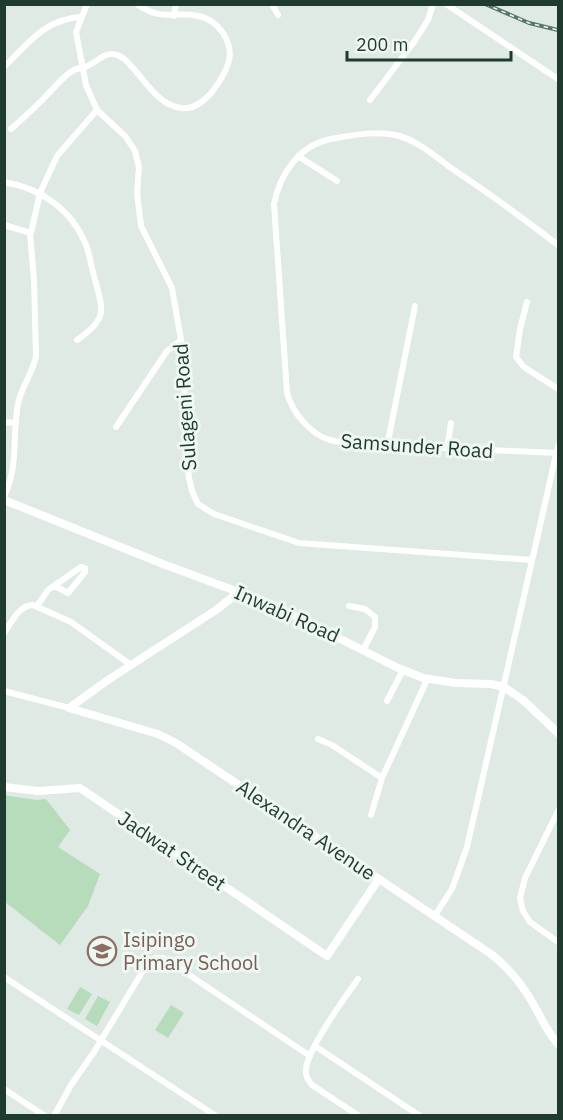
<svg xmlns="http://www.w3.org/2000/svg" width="563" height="1120" font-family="'IBM Plex Sans',sans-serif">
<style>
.green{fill:#b6dcbb}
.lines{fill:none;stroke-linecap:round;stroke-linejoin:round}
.minor{stroke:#fff;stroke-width:6}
.tertiary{stroke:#fff;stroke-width:8}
.rail-casing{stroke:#59766a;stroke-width:4}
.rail{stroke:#eef7f1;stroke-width:1.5;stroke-dasharray:4.5;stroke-linecap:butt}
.labels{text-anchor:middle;stroke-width:6;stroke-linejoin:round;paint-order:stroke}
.street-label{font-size:20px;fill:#1f3a2f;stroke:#eef7f1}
.education-label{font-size:20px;fill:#785e54;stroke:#eef7f1;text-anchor:start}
</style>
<rect width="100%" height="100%" fill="#deeae3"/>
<!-- green -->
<path class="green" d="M4 795 36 800 46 799 70 830 58 847 100 874 88 906 60 945 5 902Z
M80 987 92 994 79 1015 67 1009Z
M98 996 110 1002 97 1026 85 1019Z
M171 1005 184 1013 168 1038 155 1030Z"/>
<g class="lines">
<!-- minor -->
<path class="minor" d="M87 4 76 32 86 85 97 110 126 137 135 151 139 168 137 193 141 226 172 288 184 357 185 432 189 478 192 491 198 504 214 514 299 543 532 560
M272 4 278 15
M446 4 558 79
M174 16 176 4
M4 67C29 43 45 19 81 17
M370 100 414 42 428 20 433 4
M11 129C23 118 36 107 47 95 55 87 64 75 74 70 78 68 83 68 87 66 95 63 103 54 111 54 133 52 149 105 181 108 194 110 204 101 212 92 218 84 225 74 228 64 235 44 219 20 198 16 173 11 162 22 137 4
M298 156 337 181
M4 182C41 188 72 210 86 245 90 255 91 266 94 276 103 310 109 318 77 340
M4 225 31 233 40 193 57 156 97 110
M527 302 520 329 516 357 524 367 558 389
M4 422 16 423
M116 427 167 351 181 340
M387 446 415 306
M447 449 451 423
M557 453 353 444C346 443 337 442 330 440 310 434 292 412 287 393L274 204C280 173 300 145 331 139 353 135 378 130 399 136 420 142 437 158 454 170 490 194 524 219 558 245
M4 496C19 468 12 434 18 404 21 387 33 373 36 356L34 280 30 234
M37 606 48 590 81 567 85 568V572L68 593 55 586
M349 606 365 609 375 617V627L363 650
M4 633C12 622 19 605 33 605L71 622 131 665
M4 691 69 708
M387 701 403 670
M318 739 332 745 382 778
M558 811 525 878 520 898 523 911 530 922 558 942
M371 815 382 778 427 680
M434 917 452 889 467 847 558 446
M4 977 216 1116
M358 979C345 997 308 1048 306 1069 305 1076 308 1080 312 1085L359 1116
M315 1046 420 1116
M4 1089 45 1116
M54 1116 71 1085 94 1052 144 969 155 958H163L170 962 310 1056"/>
<!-- tertiary -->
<path class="tertiary" d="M4 500 163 564 271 604 396 667 423 678 456 683 491 684 504 687 523 700 558 733
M69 708 158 734 176 743 491 954C508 967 520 982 531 1000 540 1015 546 1031 558 1044
M69 708 108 680 216 610 239 592
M4 787 38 791 80 788 327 956 378 880"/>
<!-- rail casing -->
<g class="rail-casing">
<path id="rail" d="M485 4 529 23 558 30"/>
</g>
<!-- rail -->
<use href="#rail" class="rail"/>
</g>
<!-- icons -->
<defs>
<g id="school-ring" transform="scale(1.5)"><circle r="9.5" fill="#eef7f1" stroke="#8d6e63" stroke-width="1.5"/><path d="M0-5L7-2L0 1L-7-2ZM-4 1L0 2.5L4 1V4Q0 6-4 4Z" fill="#8d6e63"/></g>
</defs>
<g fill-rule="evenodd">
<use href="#school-ring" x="102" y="951"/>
</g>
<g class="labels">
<!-- street labels -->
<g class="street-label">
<text transform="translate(185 407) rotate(-94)" y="7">Sulageni Road</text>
<text transform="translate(417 446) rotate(4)" y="7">Samsunder Road</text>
<text transform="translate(287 614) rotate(24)" y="7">Inwabi Road</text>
<text transform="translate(306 830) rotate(34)" y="7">Alexandra Avenue</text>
<text transform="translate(172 851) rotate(34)" y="7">Jadwat Street</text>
</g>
<!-- education labels -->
<g class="education-label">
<text x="123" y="947">Isipingo<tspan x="123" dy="23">Primary School</tspan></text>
</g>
</g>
<!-- border -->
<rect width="563" height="1120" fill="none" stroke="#1f3a2f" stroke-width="12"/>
<!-- scale -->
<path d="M347 51v9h164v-9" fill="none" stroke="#1f3a2f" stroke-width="3"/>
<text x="356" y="51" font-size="18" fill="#1f3a2f" stroke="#eef7f1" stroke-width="4.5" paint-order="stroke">200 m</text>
</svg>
